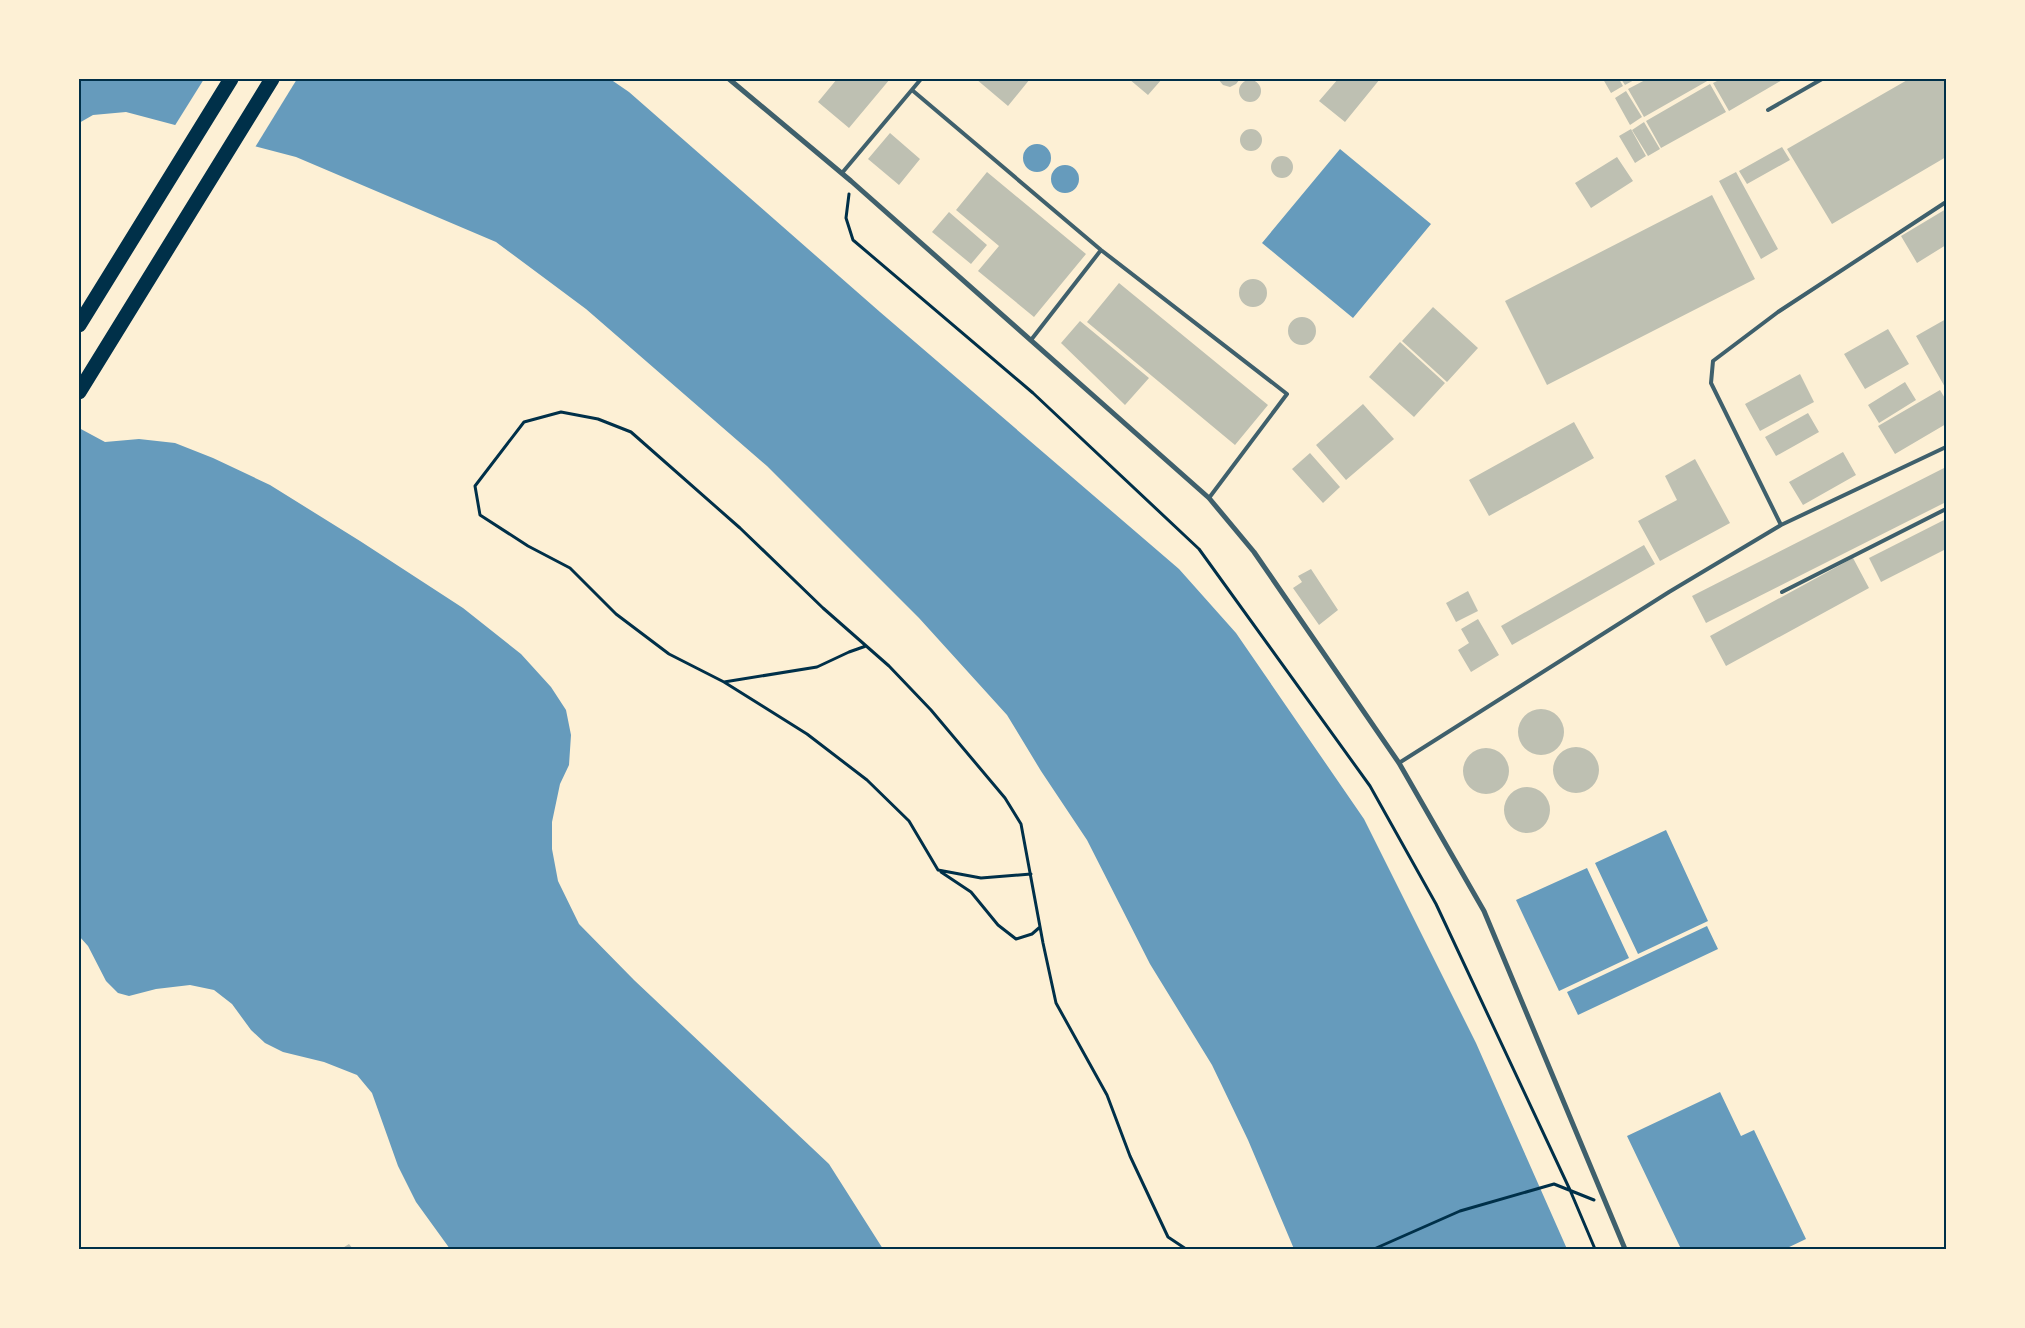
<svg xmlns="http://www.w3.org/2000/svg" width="2025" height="1328" font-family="'Noto Sans',sans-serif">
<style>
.water{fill:#669bbc}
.pier{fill:#fdf0d5}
.building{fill:#bec0b2}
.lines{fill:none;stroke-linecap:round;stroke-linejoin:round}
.path{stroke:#003049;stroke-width:3}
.service{stroke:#3f606c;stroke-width:4}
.minor{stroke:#3f606c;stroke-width:5}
.motorway{stroke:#003049;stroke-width:15}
.neatline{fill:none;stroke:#003049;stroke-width:2}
</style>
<rect width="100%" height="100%" fill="#fdf0d5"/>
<!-- water -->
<path class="water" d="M79 79H610L629 92 880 312 1179 569 1236 633 1364 819 1476 1043 1567 1249H1294L1248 1140 1212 1065 1150 964 1087 840 1041 771 1007 715 919 618 767 466 586 309 496 242 296 157 126 112 93 115 79 123Z
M1023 158a14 14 0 1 1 28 0a14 14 0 1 1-28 0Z
M1340 149 1431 224 1353 318 1262 243Z
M1051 179a14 14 0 1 1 28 0a14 14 0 1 1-28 0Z
M79 428 105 442 139 439 175 443 213 458 270 485 360 541 463 608 521 654 551 687 566 710 571 735 569 765 560 784 552 822V849L558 881 579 924 634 980 829 1164 883 1249H450L416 1202 398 1166 372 1093 357 1075 324 1062 283 1052 265 1043 251 1030 232 1004 214 990 190 985 156 989 129 996 118 993 106 981 88 946 79 936Z
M1666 830 1708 921 1638 954 1595 863Z
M1587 868 1629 958 1559 991 1516 900Z
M1707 926 1718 949 1578 1015 1567 992Z
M1720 1092 1741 1136 1754 1130 1806 1239 1785 1249H1681L1627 1136Z"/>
<!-- pier -->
<path class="pier" d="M204 79H297L254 149 174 127Z"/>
<!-- building -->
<path class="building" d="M837 79H890L849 128 818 102Z
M976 79H1030L1008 106Z
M1129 79H1162L1148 95Z
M1218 79H1240L1236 84 1230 87 1223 85Z
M1338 79H1380L1345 122 1319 101Z
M1603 79H1619L1623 86 1611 93Z
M1621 79H1636L1625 85Z
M1647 79H1708L1709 80 1644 117 1628 89Z
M1721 79H1784L1729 111 1713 83Z
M1909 79H1943L1946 85V157L1832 224 1787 149Z
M1239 91a11 11 0 1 1 22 0a11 11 0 1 1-22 0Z
M1710 84 1726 112 1661 148 1646 121Z
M1626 91 1642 117 1630 125 1615 98Z
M1644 122 1660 149 1648 156 1632 130Z
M1240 140a11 11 0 1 1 22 0a11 11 0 1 1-22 0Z
M1631 129 1646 156 1635 163 1619 136Z
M890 133 920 159 899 185 868 159Z
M1782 147 1790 160 1747 184 1739 171Z
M1271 167a11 11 0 1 1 22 0a11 11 0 1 1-22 0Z
M1617 157 1633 181 1591 208 1575 183Z
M987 172 1086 254 1034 317 978 271 999 246 956 210Z
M1736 172 1778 249 1761 259 1719 181Z
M1712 195 1755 279 1547 385 1505 301Z
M1946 209V245L1917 263 1901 236Z
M949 212 987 245 971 264 932 232Z
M1239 293a14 14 0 1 1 28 0a14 14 0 1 1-28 0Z
M1119 283 1268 405 1235 445 1087 322Z
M1433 307 1478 348 1447 382 1402 341Z
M1288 331a14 14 0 1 1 28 0a14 14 0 1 1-28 0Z
M1946 319V389L1916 336Z
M1080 321 1149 378 1125 405 1061 343Z
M1888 329 1909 364 1865 389 1844 354Z
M1400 342 1445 383 1414 417 1369 377Z
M1800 374 1814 402 1760 431 1745 404Z
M1905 382 1916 400 1879 423 1868 405Z
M1940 390 1946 400V424L1895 454 1878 426Z
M1363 404 1394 439 1346 480 1316 445Z
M1808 413 1819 432 1776 456 1765 437Z
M1574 422 1594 458 1489 516 1469 480Z
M1843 452 1856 475 1803 505 1789 482Z
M1310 453 1340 487 1323 503 1292 469Z
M1695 459 1730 523 1660 561 1638 521 1677 500 1665 476Z
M1946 467V502L1706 623 1692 596Z
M1946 519V549L1881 582 1869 558Z
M1644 545 1655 564 1512 645 1501 626Z
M1853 558 1869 588 1726 666 1710 636Z
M1311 569 1338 610 1319 625 1293 588 1302 582 1298 576Z
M1468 591 1478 611 1456 622 1446 603Z
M1478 619 1499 655 1471 672 1458 650 1469 643 1461 629Z
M1518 732a23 23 0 1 1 46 0a23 23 0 1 1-46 0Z
M1553 770a23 23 0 1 1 46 0a23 23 0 1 1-46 0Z
M1463 771a23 23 0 1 1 46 0a23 23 0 1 1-46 0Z
M1504 810a23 23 0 1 1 46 0a23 23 0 1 1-46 0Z
M349 1244 353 1249H341Z"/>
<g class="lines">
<!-- path -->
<path class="path" d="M849 194 846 218 853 240 1033 393 1199 549 1370 786 1436 904 1570 1190 1595 1249
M866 646 849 652 817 667 724 682 669 654 616 614 570 568 528 546 480 515 475 486 524 422 561 412 598 419 631 432 740 528 823 608 889 666 931 710 1005 798 1021 824 1043 943 1056 1003 1107 1095 1130 1156 1168 1237 1186 1249
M724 682 807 734 867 780 909 821 938 870 981 878 1031 874
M941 872 971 892 998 925 1016 939 1032 934 1040 927
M1374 1249 1460 1211 1554 1184 1594 1200"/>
<!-- service -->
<path class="service" d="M912 90 1101 250 1287 394 1209 498
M1768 110 1822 79
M842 173 921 79
M1031 340 1101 250
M1781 525 1711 383 1713 361 1778 312 1946 202
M1782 592 1946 509
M1399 763 1669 592 1781 525 1946 447"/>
<!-- minor -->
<path class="minor" d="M729 79 851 181 1209 498 1254 552 1399 763 1484 911 1625 1249"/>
<!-- motorway -->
<path class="motorway" d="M79 325 231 79
M79 392 272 79"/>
</g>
<!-- border -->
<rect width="2025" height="1328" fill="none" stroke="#fdf0d5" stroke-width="160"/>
<rect x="80" y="80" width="1865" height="1168" class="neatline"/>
</svg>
